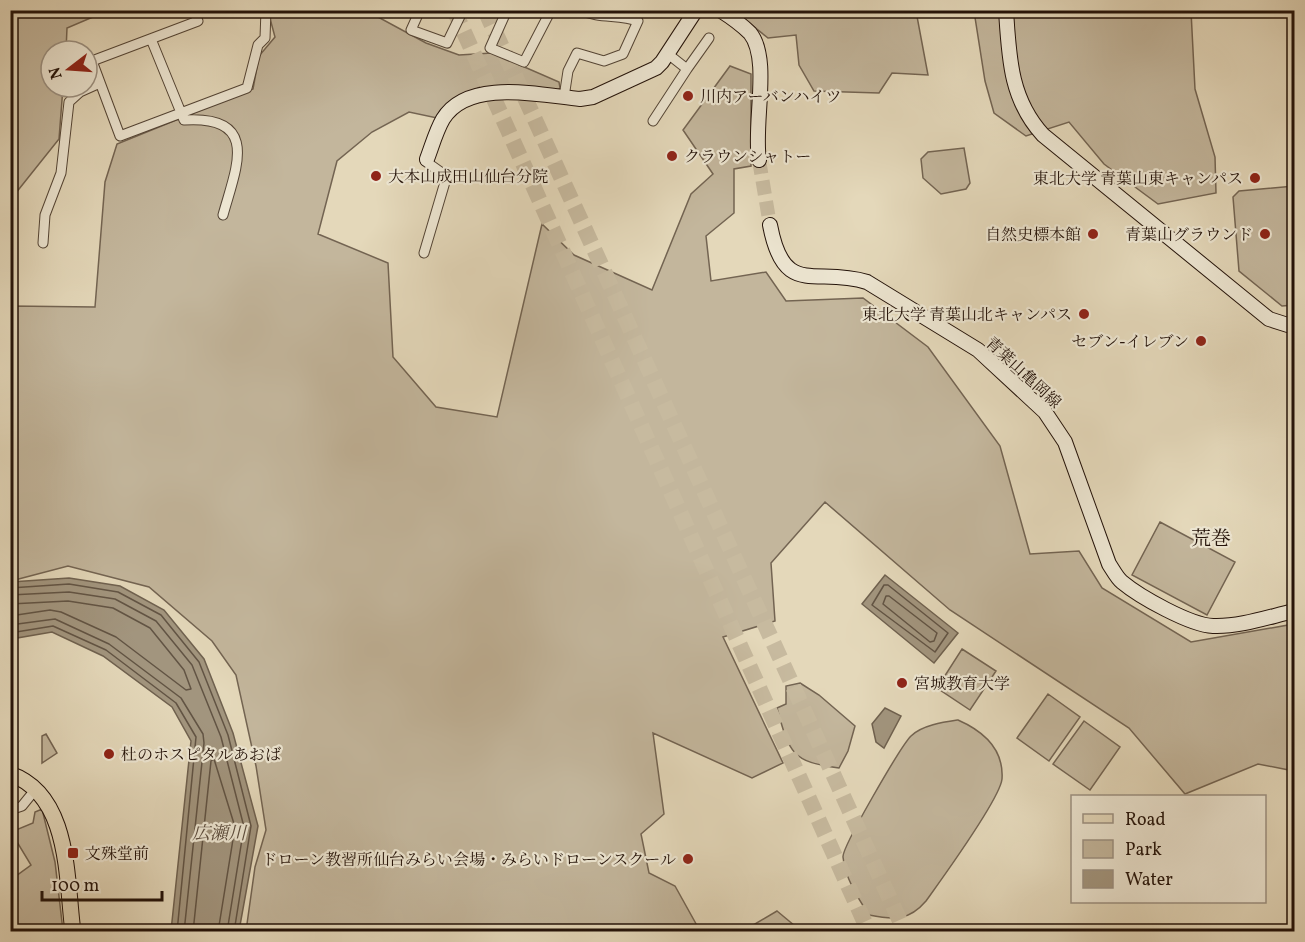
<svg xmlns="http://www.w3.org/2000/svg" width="1305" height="942" font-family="Vollkorn,'Noto Serif JP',serif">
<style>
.green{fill:#c3b69c;stroke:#736452;stroke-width:1.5}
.water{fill:#a2957e;stroke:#6f614f;stroke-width:1.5}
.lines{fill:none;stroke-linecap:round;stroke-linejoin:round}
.shore{stroke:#625444;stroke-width:1.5}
.secondary-tunnel{stroke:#c7ba9f;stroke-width:14;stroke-dasharray:14 7;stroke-linecap:butt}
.highway-tunnel{stroke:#c7ba9f;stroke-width:16;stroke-dasharray:16 8;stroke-linecap:butt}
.street-casing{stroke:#534435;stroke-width:11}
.secondary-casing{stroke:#231209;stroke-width:16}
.primary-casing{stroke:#231209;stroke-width:17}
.street{stroke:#ede6d2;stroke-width:9}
.secondary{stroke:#ede6d2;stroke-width:14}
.primary{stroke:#e4d8ba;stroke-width:15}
.poi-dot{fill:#8f2418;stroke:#ede6d2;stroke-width:2}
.labels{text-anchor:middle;stroke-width:4.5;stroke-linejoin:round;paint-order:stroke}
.poi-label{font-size:16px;fill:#231209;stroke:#ede6d2;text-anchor:start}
.street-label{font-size:16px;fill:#231209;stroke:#ede6d2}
.water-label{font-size:18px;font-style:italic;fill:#5c4d3e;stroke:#ede6d2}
.quarter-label{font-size:20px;fill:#231209;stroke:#ede6d2}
</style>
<rect width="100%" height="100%" fill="#e4d8ba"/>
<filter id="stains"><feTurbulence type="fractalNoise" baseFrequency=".00333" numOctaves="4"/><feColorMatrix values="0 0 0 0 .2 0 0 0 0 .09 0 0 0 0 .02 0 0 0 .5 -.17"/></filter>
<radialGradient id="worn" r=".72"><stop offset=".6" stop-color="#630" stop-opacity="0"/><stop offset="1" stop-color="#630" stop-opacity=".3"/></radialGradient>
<!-- green -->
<path class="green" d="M11 10 107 11 67 28 66 51H51V87H63L59 139 11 199Z
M1147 10V14L1191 11 1195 89 1215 157 1216 193 1158 204 1104 164 1069 122 1026 136 994 113 985 81 974 11Z
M268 11H367L426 43 459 55 492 53 559 82 560 88 557 91 480 87 465 95 437 118 409 112 372 132 337 161 318 234 388 263 393 357 436 407 497 417 542 224 574 255 652 290 691 194 713 174 683 130 730 66 751 74V166L734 169V213L706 236 711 281 766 272 786 301 863 298 928 347 1000 446 1030 554 1079 551 1102 588 1191 642 1294 624V771L1258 764 1185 794 1129 728 950 610 825 502 771 563 775 621 723 637 783 763 752 778 653 733 664 814 641 834 649 873 675 886 700 931H246L255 867 266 830 256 766 236 675 212 641 149 587 68 566 11 581V306L95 307 105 182 117 144 253 89 259 56 275 37Z
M734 11H916L928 75 892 73 879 93 814 91 799 65 796 35 768 38Z
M964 148 970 183 966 189 941 194 923 178 921 159 928 152Z
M1294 186V305L1282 306 1239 271 1233 197 1239 191Z
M1160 522 1235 562 1207 615 1132 575Z
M962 649 996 671 970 710 937 688Z
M800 683 819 695 855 726 848 751 839 768C791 762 789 752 777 708L786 704V686Z
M1048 694 1080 717 1049 761 1017 738Z
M958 720C983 731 1004 749 1002 779 1000 799 941 880 926 901 909 921 894 920 869 915 858 898 845 878 843 857 842 847 901 746 911 736 922 725 944 722 958 720Z
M1084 721 1120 747 1090 790 1053 764Z
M46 734 57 753 42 763V736Z
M42 809 55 862 63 931 11 932 12 879 31 865 11 832 33 823 35 812Z
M777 911 801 931H743Z"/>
<!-- water -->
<path class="water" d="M885 575 958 633 934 663 862 604Z
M69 578 120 586 164 610 204 659 233 733 258 826 239 931H171L191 741 172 707 103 656 52 632 11 639V582Z
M885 708 901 716 884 748 876 742 872 724Z"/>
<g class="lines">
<!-- shore -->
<path class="shore" d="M884 585H888L948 633 935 652 872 605Z
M10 588 69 584 118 592 161 615 199 662 228 735 251 826 234 932
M10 595 69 592 115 599 156 621 192 665 221 737 244 827 227 932
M886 596H889L937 633 934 641 930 642 883 604Z
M10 604 68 601 113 608 150 628 184 670 191 689 186 690 116 637 61 612 50 610 10 616
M10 625 55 619 109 644 181 698 203 734 204 743 184 932
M10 633 53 626 106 650 176 703 196 737 177 932
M193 932 211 761 214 759 235 827 218 932"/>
<!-- secondary-tunnel -->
<path class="secondary-tunnel" d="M759 160 770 225"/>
<!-- highway-tunnel -->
<path class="highway-tunnel" d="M454 10 869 932
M485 10 905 932"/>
<!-- street casing -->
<g class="street-casing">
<path id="street" d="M193 10 198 21 92 61 120 136 247 88 258 45 265 38 266 10
M420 10 411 30 447 43 463 10
M507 10 490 48 524 62 551 10
M151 39 184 120C261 115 236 168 223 215
M668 54 687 69 709 38
M564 97 568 71 577 53 604 61 623 54 638 21C619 14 599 19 581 10
M653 121 687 69
M43 243 45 215 61 173 69 102 80 92 100 83
M424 253 445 182 442 173 425 161 427 159
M10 810 22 806 35 790"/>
</g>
<!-- secondary casing -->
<g class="secondary-casing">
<path id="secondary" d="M720 10C731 17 741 24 750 33 771 59 753 124 759 160
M1006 10C1009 57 1010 99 1043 135L1269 319 1294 327
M427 159C432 146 436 131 443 119 468 78 540 95 580 99L593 97 656 68 662 62 696 10
M770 225C784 299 815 266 867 282L978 350 1045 412 1065 442 1109 564C1113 570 1117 578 1122 582 1140 597 1190 625 1213 626 1240 627 1268 617 1294 611"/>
</g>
<!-- primary casing -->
<g class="primary-casing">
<path id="primary" d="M10 774C71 795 66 880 73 932"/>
</g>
<!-- street -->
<use href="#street" class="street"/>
<!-- secondary -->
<use href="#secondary" class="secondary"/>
<!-- primary -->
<use href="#primary" class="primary"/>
</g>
<!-- markers -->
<g class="poi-dot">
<circle cx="688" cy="96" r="6"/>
<circle cx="672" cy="156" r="6"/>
<circle cx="376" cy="176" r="6"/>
<circle cx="1255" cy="178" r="6"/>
<circle cx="1093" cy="234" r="6"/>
<circle cx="1265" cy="234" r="6"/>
<circle cx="1084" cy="314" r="6"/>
<circle cx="1201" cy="341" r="6"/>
<circle cx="902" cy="683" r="6"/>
<circle cx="109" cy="754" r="6"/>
<rect x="67" y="847" width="12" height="12" rx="3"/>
<circle cx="688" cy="859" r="6"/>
</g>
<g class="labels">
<!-- poi labels -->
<g class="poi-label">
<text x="700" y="102">川内アーバンハイツ</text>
<text x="684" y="162">クラウンシャトー</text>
<text x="388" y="182">大本山成田山仙台分院</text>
<text x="1243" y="184" text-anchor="end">東北大学 青葉山東キャンパス</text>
<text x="1081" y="240" text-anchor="end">自然史標本館</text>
<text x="1253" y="240" text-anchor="end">青葉山グラウンド</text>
<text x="1072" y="320" text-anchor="end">東北大学 青葉山北キャンパス</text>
<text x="1189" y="347" text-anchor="end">セブン-イレブン</text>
<text x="914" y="689">宮城教育大学</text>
<text x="121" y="760">杜のホスピタルあおば</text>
<text x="85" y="859">文殊堂前</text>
<text x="676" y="865" text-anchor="end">ドローン教習所仙台みらい会場・みらいドローンスクール</text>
</g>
<!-- street labels -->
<g class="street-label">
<text transform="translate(1024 372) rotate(43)" y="6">青葉山亀岡線</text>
</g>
<!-- water labels -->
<g class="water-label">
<text x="219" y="839">広瀬川</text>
</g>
<!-- quarter labels -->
<g class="quarter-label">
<text x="1211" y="545">荒巻</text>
</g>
</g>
<!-- margin -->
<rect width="1305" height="942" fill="none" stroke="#e4d8ba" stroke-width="36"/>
<rect x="12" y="12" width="1281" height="918" fill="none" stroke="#231209" stroke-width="3"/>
<rect x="18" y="18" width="1269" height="906" fill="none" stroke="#231209" stroke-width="1.5"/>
<!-- legend -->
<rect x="1071" y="795" width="195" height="108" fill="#ede6d2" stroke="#9c9182" stroke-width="1.5"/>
<rect x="1083" y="814" width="30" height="9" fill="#e4d8ba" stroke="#9c9182" stroke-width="1.5"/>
<text x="1125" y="825" font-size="18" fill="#231209">Road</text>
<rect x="1083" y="840" width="30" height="18" fill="#c3b69c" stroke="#9c9182" stroke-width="1.5"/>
<text x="1125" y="855" font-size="18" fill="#231209">Park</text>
<rect x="1083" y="870" width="30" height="18" fill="#a2957e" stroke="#9c9182" stroke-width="1.5"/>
<text x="1125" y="885" font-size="18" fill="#231209">Water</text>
<!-- north arrow -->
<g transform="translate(69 69) rotate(253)"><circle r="28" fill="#ede6d2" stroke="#9c9182" stroke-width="1.5"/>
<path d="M0-4.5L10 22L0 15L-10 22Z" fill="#8f2418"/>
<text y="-9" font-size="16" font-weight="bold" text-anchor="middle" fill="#231209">N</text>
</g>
<!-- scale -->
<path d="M42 891v9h120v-9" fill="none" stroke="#231209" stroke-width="3"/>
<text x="51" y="891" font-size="18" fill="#231209" stroke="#ede6d2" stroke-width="4.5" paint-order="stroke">100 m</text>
<rect width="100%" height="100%" filter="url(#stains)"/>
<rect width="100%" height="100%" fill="url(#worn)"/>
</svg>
